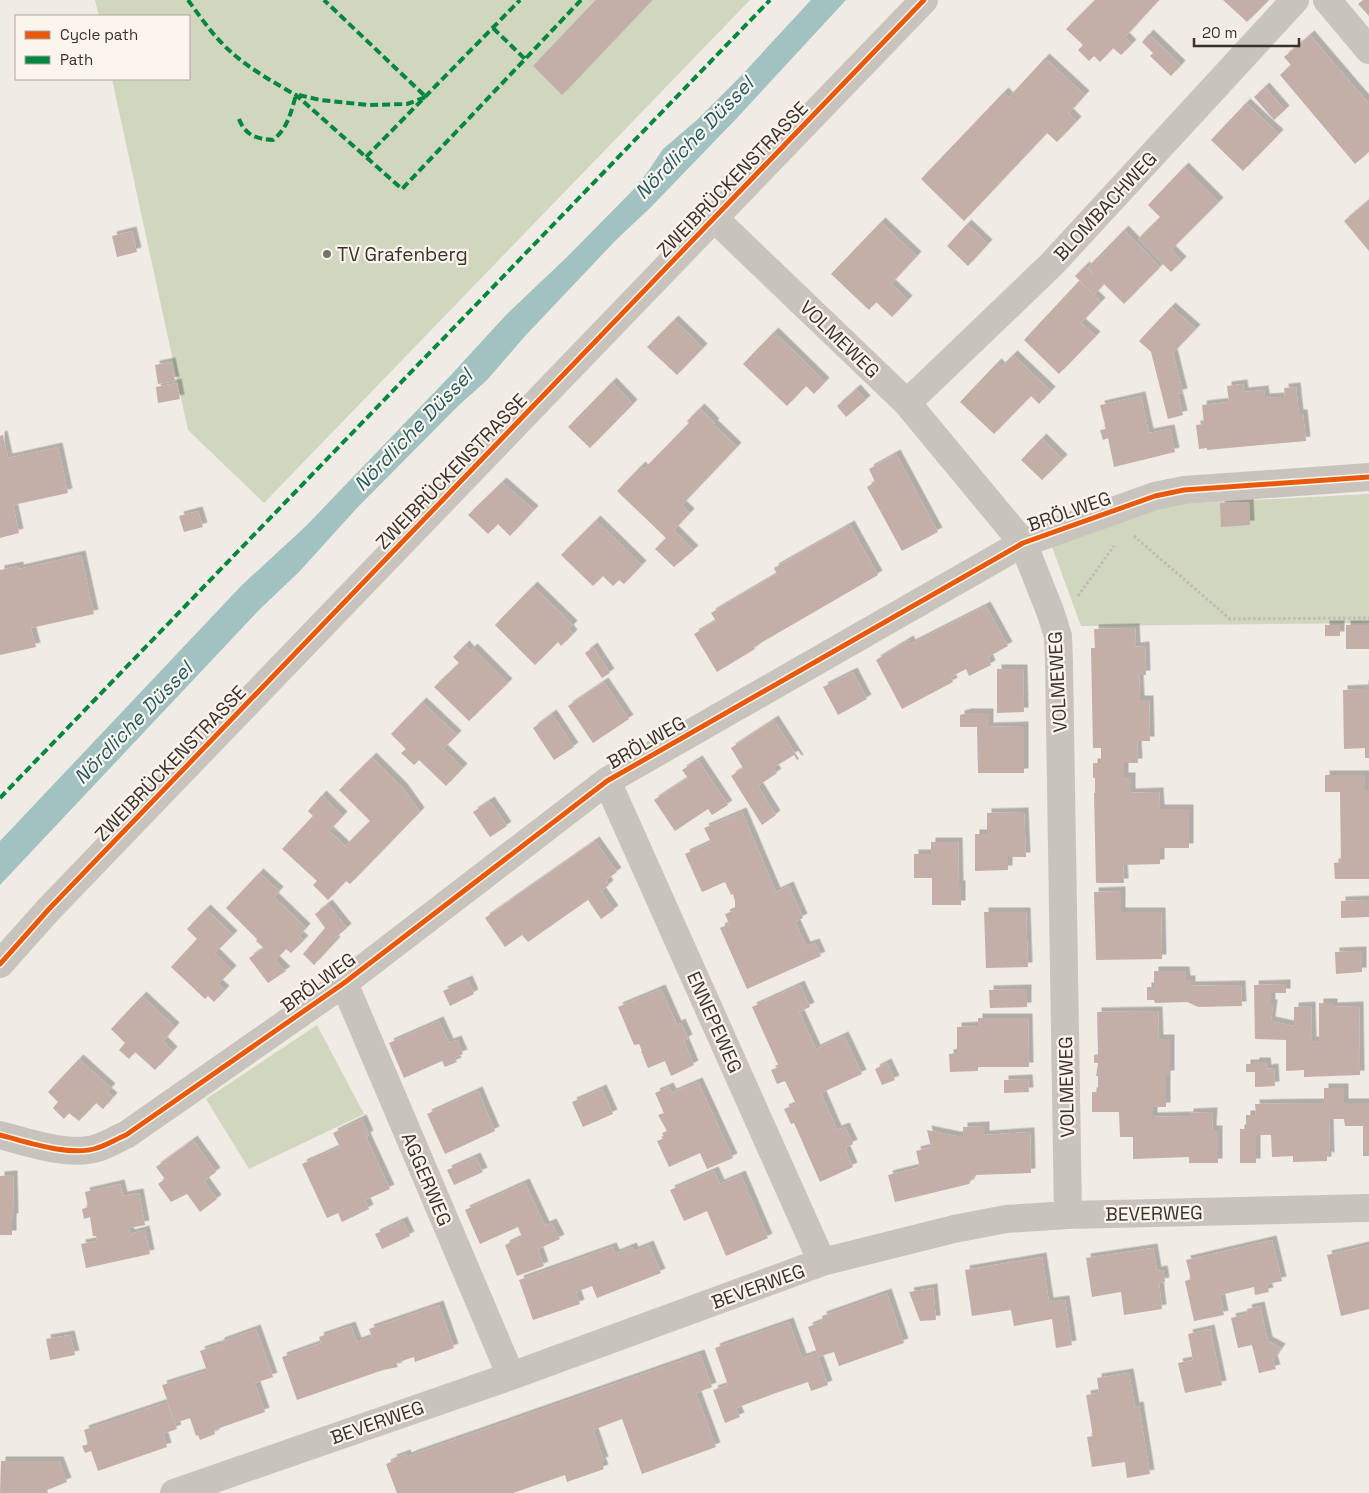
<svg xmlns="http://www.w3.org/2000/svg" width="1369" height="1493" font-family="'Space Grotesk',sans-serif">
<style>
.green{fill:#d1d6bf}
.water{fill:#a1c2c1}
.building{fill:#c3afa7;filter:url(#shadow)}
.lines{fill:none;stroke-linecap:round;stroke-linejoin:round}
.path{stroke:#c2bbb6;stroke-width:3;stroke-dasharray:2.5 2.5;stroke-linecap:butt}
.minor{stroke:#c9c3be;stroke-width:28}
.quiet{stroke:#00873e;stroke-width:4;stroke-dasharray:8 4;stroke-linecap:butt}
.cycleway-casing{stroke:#fbf5ee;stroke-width:8}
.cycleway{stroke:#e8590c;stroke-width:5}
.poi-dot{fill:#7a716c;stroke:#fbf5ee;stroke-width:2}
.labels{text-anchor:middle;stroke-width:4.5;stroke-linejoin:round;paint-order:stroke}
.street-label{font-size:19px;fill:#3b302b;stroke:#fbf5ee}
.poi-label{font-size:19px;fill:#3b302b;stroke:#fbf5ee;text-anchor:start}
.water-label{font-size:20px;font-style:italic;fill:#1f5a5e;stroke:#fbf5ee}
</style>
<defs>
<filter id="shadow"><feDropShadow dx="4.5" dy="-4.5" stdDeviation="0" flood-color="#0004"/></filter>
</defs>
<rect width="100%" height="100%" fill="#f0ebe5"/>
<!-- green -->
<path class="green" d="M95 0H750L264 503 188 430 112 79H189V16H99Z
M1369 494V623L1081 626 1052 547 1158 505Z
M317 1025 364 1114 249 1169 206 1099Z"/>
<!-- water -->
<path class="water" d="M811 0H846L736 119 650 208 616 240 526 335 487 380 458 406 356 509 299 572 260 609 0 885V841L242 585 306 526 450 376 506 315 567 257 633 190 649 170 663 149 698 119 739 78Z"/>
<!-- building -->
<path class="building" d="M596 0H652L562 95 533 66Z
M1095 0H1159L1125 37 1132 44 1121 55 1113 48 1100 62 1094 56 1089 61 1078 50 1083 45 1066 29Z
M1223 0H1269L1247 22Z
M1363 0H1369V16L1358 4Z
M1149 34 1181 65 1171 76 1150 56 1153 53 1142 42Z
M1310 35 1369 104V152L1355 164 1280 75 1291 65 1284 57Z
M1045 58 1085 95 1069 113 1077 121 1057 142 1047 133 964 221 921 179 1004 92 1009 97Z
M1265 87 1285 110 1274 120 1254 97Z
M1246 103 1279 134 1243 171 1211 140Z
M1184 167 1219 202 1171 250 1182 261 1171 272 1138 239 1160 217 1148 205Z
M1369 200V251L1344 221Z
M881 222 917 256 891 284 908 300 892 317 876 302 869 310 831 274Z
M967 224 988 244 968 266 947 246Z
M1124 230 1160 267 1124 304 1104 284 1094 295 1075 276 1085 266 1095 276 1088 267Z
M132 231 137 252 117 257 112 236Z
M1079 281 1101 302 1081 323 1096 336 1059 374 1024 340Z
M1171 307 1196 329 1173 353 1183 393 1178 394 1183 415 1168 419 1151 352 1139 341Z
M674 320 703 348 677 375 647 347Z
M774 332 825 382 814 394 806 386 787 406 743 364Z
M1013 355 1051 391 1039 404 1031 396 994 434 960 402 997 363 1001 367Z
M171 362 175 381 158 384 155 365Z
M612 382 633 404 590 448 568 427Z
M177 383 180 399 158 403 156 387Z
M1243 384 1244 392 1264 390 1265 398 1285 397 1284 388 1296 387 1299 414H1303L1306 441 1207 450V448L1199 449 1196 425 1204 424 1202 405 1229 402 1227 386Z
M856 389 866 400 846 417 837 406Z
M1141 396 1149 433 1170 429 1175 452 1114 467 1108 438 1103 440 1100 430 1106 429 1100 405Z
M700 408 715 423 713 424 737 447 682 505 690 513 674 530 694 550 674 567 655 549 666 538 617 491 641 466 644 469 689 423 687 421Z
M3 435 8 458 58 447 68 493 13 505 19 533 0 538V436Z
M1042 438 1063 459 1042 480 1021 460Z
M896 454 938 532 902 551 867 487 875 482 869 469Z
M502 482 534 510 510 536 498 524 488 534 468 515Z
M1249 502 1250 525 1221 527 1220 503Z
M198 511 203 527 184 532 179 516Z
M596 520 642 565 624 584 619 580 613 586 603 576 593 586 561 555Z
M850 525 878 575 754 647 755 649 717 672 694 634 716 621 711 613 777 574 774 568Z
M81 555 94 614 31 628 36 647 0 655V570L19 566V569Z
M533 586 573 625 569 629 573 634 561 646 558 642 535 665 495 625Z
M986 606 1008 646 988 657 991 665 969 676 966 669 951 677 953 682 902 709 876 660 909 640 911 644Z
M1325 625H1340V636H1325Z
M1346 625H1369V649H1346Z
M1135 628 1136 647 1145 646 1146 675H1139L1140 700H1149L1150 741H1137L1138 763H1124V777H1131V793L1159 792 1160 809H1189V848H1160V864L1123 865 1124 883H1096L1094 793H1095V778H1093V763H1101V748H1093L1091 648H1095L1094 629Z
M465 645 470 651 473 648 508 683 469 721 434 687 459 663 453 657Z
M593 647 610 673 602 678 585 653Z
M997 669H1023L1024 712 997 713Z
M853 672 867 699 838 715 823 687Z
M604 682 629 719 593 743 568 706Z
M1364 685H1369V758H1365V748L1344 749 1343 690 1364 689Z
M422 702 457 735 443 749 463 768 446 786 419 760 414 765 401 753 406 749 391 734Z
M967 713H989V727L1024 726V773H978L977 727H960V715Z
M552 714 574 747 554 760 533 728Z
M774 720 799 759 797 760 794 755 773 768 777 773 758 786 776 815 762 825 731 776 743 768 731 748Z
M372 757 403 788 420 812 350 884 346 881 328 900 313 885 317 881 282 849 313 816 308 811 322 795 343 816 329 831 345 846 370 821 339 790Z
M698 760 728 805 712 815 708 809 675 831 654 800 688 778 682 770Z
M1325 775H1365V790H1369V879H1335L1334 863 1341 862 1340 792H1325Z
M490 801 507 826 490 837 473 812Z
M742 812 776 892 789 886 803 918 795 922 806 946 815 943 821 956 747 989 720 928 729 924 725 914 735 910V901L733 894 731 895 725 882 702 892 685 854 711 842 704 828Z
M1024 812 1026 857H1008V870L975 871V834H987V813Z
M595 841 617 872 606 880 609 885 601 891 614 910 601 919 588 900 528 942 522 935 505 947 485 918Z
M931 842H958L959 885H961V905H932V878H914V854H931Z
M259 873 279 891 274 897 306 928 299 936 304 940 291 953 286 949 275 960 286 971 268 983 249 958 264 948 256 941 257 939 226 908Z
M1121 891V912H1161L1162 959 1096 960 1094 892Z
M1369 900V917L1341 918V901Z
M328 904 347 928 334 939 336 941 314 965 303 954 325 928 315 914Z
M206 909 233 935 215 953 232 970 218 984 225 990 214 1002 208 996 205 999 171 967 197 939 187 929Z
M984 912H1026L1028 967 986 968Z
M1362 951V972L1336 974 1335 952Z
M1154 971H1185L1186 980H1191V986L1241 985 1242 1006 1198 1007 1187 1002 1155 1003 1154 1000H1147V987H1154Z
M468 980 474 994 450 1006 443 991Z
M1286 984V993H1271V1004H1273L1271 1021 1294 1026V1007L1311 1006 1312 1041H1319V1003H1333V1007L1359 1006 1360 1075 1304 1077V1070L1286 1071V1040L1255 1039 1254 985Z
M800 985 810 1007 799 1012 816 1049 844 1036 862 1074 821 1093 837 1130 845 1127 853 1144 845 1148 853 1167 820 1182 794 1123 791 1124 784 1109 796 1104 785 1081 777 1084 771 1070 779 1067 752 1007Z
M661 989 677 1025 681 1023 688 1039 684 1041 694 1065 671 1076 665 1061 648 1068 641 1051H642L639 1044 634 1045 618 1007Z
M1027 989V1007L990 1008 989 990Z
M142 996 175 1027 163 1041 173 1051 155 1070 135 1052 129 1059 119 1050 125 1043 111 1029Z
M1158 1011 1159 1039H1170V1075H1166V1107H1153V1117L1189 1116V1113L1213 1112 1212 1130H1218V1163H1189V1157L1133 1159V1137H1120L1119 1112H1092V1092H1098V1076H1096L1098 1063H1094V1055L1098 1054 1097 1012Z
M978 1018H1028L1029 1067H978V1071L950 1072 949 1054 957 1053V1027L978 1026Z
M439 1021 449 1043 457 1040 463 1054 455 1057 457 1062 445 1067 442 1061 404 1078 389 1043Z
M79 1059 111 1088 107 1092 113 1097 103 1109 96 1103 79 1121 69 1113 64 1119 53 1108 58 1102 48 1092Z
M1255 1062H1266L1267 1069 1274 1068 1275 1086 1255 1087V1072H1246V1064H1255Z
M887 1063 895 1080 882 1085 875 1069Z
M1028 1079 1029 1092 1004 1093V1080Z
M698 1082 733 1158 707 1169 700 1153 669 1167 657 1141 665 1138 662 1133 667 1131 658 1115 664 1113 655 1093 669 1087 672 1093Z
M1324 1088H1344V1103H1369V1156H1363V1126H1345L1344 1119H1329L1330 1157 1327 1156V1161L1293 1162V1156L1272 1157 1271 1135H1256V1163H1240V1129H1246V1115H1256L1255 1104 1324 1103Z
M602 1089 613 1114 583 1127 572 1102Z
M478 1091 495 1131 445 1154 427 1114Z
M362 1119 369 1135 366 1137 390 1189 365 1200 369 1209 342 1222 338 1213 327 1218 302 1164 340 1147 333 1133Z
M985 1126V1135L1030 1132 1031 1173 974 1175 969 1184 895 1202 888 1175 920 1167 916 1151 931 1147 927 1130 956 1136H963V1127Z
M193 1140 216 1172 204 1181 217 1199 200 1212 187 1194 171 1202 158 1184 165 1179 156 1167Z
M476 1157 483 1172 454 1185 447 1170Z
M714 1171 720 1184 741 1175 768 1238 726 1256 707 1211 684 1221 670 1190Z
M13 1175 14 1218H12V1235H0V1176Z
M525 1183 545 1226 552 1223 560 1239 538 1249 544 1266 517 1276 505 1245 522 1237 518 1227 480 1244 465 1210Z
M120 1184 123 1196 139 1193 145 1225 129 1228 130 1234 145 1230 150 1254 86 1268 81 1244 97 1241 96 1236H93L90 1217 84 1219 82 1209 88 1207 85 1192Z
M403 1221 410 1236 382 1249 375 1234Z
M1272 1240 1282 1281 1267 1284 1269 1292 1255 1295 1254 1287 1220 1295 1224 1315 1194 1321 1185 1281 1191 1279 1186 1260Z
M649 1245 661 1273 597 1298 592 1286 576 1292 580 1304 533 1320 519 1280 612 1247 615 1254 632 1247 634 1251Z
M1369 1245V1309L1341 1316 1327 1255Z
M1153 1248 1157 1271 1163 1270 1165 1282 1159 1283 1162 1309 1124 1315 1121 1292 1092 1297 1086 1258Z
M1042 1257 1049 1302 1065 1300 1072 1345 1056 1348 1052 1319 1014 1326 1011 1310 972 1316 965 1270Z
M933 1288 936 1320 920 1321 909 1292Z
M887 1293 904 1343 839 1366 834 1352 818 1357 828 1385 811 1391 808 1382 773 1394 736 1408 740 1417 725 1423 713 1390 728 1385 715 1348 789 1322 802 1358 817 1353 808 1327 823 1321 822 1316Z
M439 1305 454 1348 415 1362 414 1357 396 1363 398 1367 383 1370 297 1400 282 1357 321 1343 319 1337 351 1326 357 1342 372 1337 369 1329Z
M1260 1306 1268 1341 1281 1348 1273 1360 1276 1369 1259 1373 1252 1345 1238 1348 1231 1318 1248 1314 1247 1309Z
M256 1329 273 1377 255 1383 265 1412 214 1430 215 1434 200 1440 198 1435 196 1436 190 1418 175 1423 162 1385 207 1371 200 1351 220 1344V1342Z
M1210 1329 1222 1385 1185 1393 1178 1363 1193 1360 1188 1334Z
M70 1335 75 1355 50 1360 46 1339Z
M700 1354 712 1387 696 1393 716 1447 642 1474 622 1419 593 1430 604 1461 601 1462 604 1469 567 1482 565 1475 513 1493H397L386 1464 393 1461 392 1459 406 1454 407 1457 414 1454Z
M1129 1373 1135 1407 1139 1406 1150 1474 1127 1478 1125 1462 1092 1467 1087 1437 1093 1436 1086 1395 1099 1393 1097 1378Z
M167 1402 177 1429 163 1434 167 1447 98 1471 91 1451 85 1453 82 1446 88 1444 84 1430Z
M1 1461H59L67 1482 47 1490 48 1493H0Z"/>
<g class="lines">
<!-- path -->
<path class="path" d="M1134 536 1230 619 1369 618
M1078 596 1114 546"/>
<!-- minor -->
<path class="minor" d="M1327 0 1369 50
M715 219 907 403 1023 543 1050 611 1058 636 1059 664 1068 1215
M907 403 1052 264 1295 0
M607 781 822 1262
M0 964 49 909 924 0
M344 983 511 1376
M0 1135C27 1142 70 1157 97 1148 107 1145 116 1139 126 1135L344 983 607 781 1023 543 1155 496 1184 490 1369 477
M174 1493 511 1376 822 1262 954 1229 1006 1219 1068 1215 1369 1208"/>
<!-- quiet -->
<path class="quiet" d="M188 0C201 18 214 37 231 52 247 67 276 84 296 95L402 189 581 0
M493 28 525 59
M299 95 320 100 368 105 407 104 426 97 324 0
M239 119C245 135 256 139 273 140 288 128 291 112 296 95
M366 157 520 0
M0 798 770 0"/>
<!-- cycleway casing -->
<g class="cycleway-casing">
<path id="cycleway" d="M0 964 49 909 924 0
M0 1135C27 1142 70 1157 97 1148 107 1145 116 1139 126 1135L344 983 607 781 1023 543 1155 496 1184 490 1369 477"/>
</g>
<!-- cycleway -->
<use href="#cycleway" class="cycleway"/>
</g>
<!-- markers -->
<circle class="poi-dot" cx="327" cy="254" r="5"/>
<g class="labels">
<!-- street labels -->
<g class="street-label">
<text transform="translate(732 179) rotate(-46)" y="7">ZWEIBRÜCKENSTRASSE</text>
<text transform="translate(1105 206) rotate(-47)" y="7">BLOMBACHWEG</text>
<text transform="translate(840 339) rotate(44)" y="7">VOLMEWEG</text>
<text transform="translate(451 471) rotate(-46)" y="7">ZWEIBRÜCKENSTRASSE</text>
<text transform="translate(1069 511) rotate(-19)" y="7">BRÖLWEG</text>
<text transform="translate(1057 682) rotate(-93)" y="7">VOLMEWEG</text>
<text transform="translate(646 742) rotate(-30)" y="7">BRÖLWEG</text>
<text transform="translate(170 763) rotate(-46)" y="7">ZWEIBRÜCKENSTRASSE</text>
<text transform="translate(318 982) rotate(-36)" y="7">BRÖLWEG</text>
<text transform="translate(715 1022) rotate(66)" y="7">ENNEPEWEG</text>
<text transform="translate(1066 1087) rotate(-91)" y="7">VOLMEWEG</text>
<text transform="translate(427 1179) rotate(67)" y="7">AGGERWEG</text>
<text transform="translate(1154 1213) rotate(-1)" y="7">BEVERWEG</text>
<text transform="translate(758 1286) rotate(-20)" y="7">BEVERWEG</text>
<text transform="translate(377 1422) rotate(-19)" y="7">BEVERWEG</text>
</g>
<!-- poi labels -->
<g class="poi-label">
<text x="337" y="261">TV Grafenberg</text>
</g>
<!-- water labels -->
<g class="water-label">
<text transform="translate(694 138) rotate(-46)" y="7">Nördliche Düssel</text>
<text transform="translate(413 430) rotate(-46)" y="7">Nördliche Düssel</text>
<text transform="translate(133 723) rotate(-46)" y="7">Nördliche Düssel</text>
</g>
</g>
<!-- legend -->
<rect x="15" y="15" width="175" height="65" fill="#fbf5ee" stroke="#aea6a0"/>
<rect x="25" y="31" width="25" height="8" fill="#e8590c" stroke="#aea6a0"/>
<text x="60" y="40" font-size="15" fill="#3b302b">Cycle path</text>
<rect x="25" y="56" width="25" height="8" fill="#00873e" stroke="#aea6a0"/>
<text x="60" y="65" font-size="15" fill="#3b302b">Path</text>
<!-- scale -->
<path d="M1194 38v8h105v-8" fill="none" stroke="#3b302b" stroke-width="2.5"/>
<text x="1202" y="38" font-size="15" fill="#3b302b" stroke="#fbf5ee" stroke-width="4" paint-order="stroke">20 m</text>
</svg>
